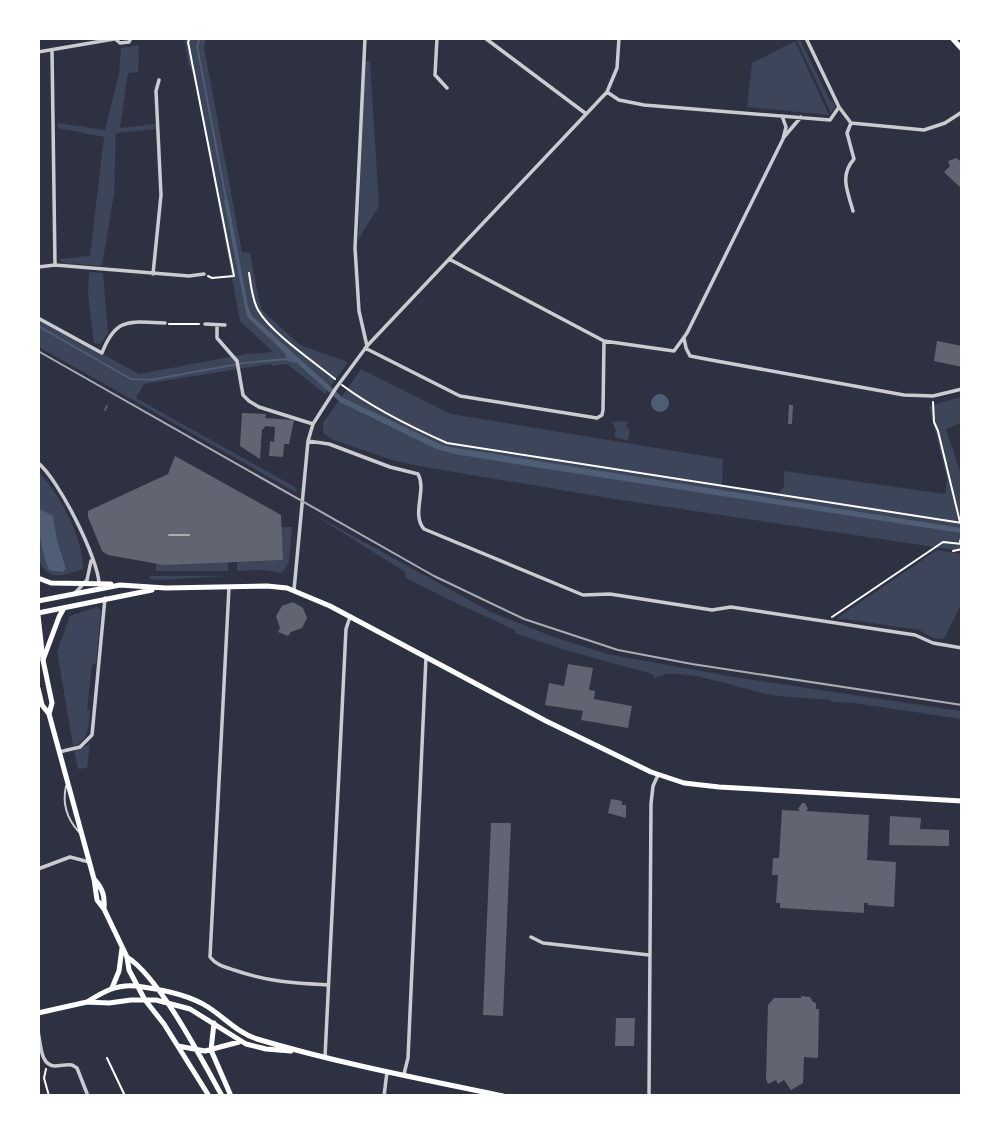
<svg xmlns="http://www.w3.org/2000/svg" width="1000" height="1134" font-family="Arial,sans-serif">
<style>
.green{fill:#3c4559}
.water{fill:#4f5d75}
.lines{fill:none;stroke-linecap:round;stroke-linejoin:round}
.stream{stroke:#4f5d75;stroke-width:2}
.building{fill:#626471}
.path{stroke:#fff;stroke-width:2}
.service{stroke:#caccd0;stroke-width:2}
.minor{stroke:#caccd0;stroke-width:3.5}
.secondary{stroke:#fff;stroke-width:5}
.primary{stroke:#fff;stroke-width:5}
.tram{stroke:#abadb3;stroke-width:2}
.rail{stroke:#abadb3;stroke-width:2}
</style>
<rect width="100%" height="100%" fill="#2d3142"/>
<!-- green -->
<path class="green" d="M184 39H206L204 47 242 252 250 253 260 305 263 311 300 345 348 362 325 394 287 364 273 366 270 364 144 384 136 398 295 487 297 493 39 347V320L139 374 246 354 273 352 240 321 194 75 189 66Z
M800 40 830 100 836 105 831 113 797 41Z
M795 41 829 115 747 107 752 63Z
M139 45 138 72 128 73 120 128 156 124 155 129 116 133 114 194 102 266 64 263 59 259 90 256 104 137 58 128V123L105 130 119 74 121 48Z
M365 61H370L379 206 358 240Z
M89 272 103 273 108 334 100 344 94 343 88 294Z
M361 369 451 414 723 459 722 485 778 495 784 486V471L945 494 947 478 929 406 961 397V423L946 429 961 474V551L621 500 430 468 395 461 334 440 323 433V423Z
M628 421 626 426 630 431 628 440 620 439 614 436 616 431 612 422Z
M38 471C59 493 84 539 83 569 62 576 46 583 38 556Z
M308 511 491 612 551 636 607 654 740 678 961 711V719L854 703 831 702V700C811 698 791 698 772 695 747 692 673 662 655 679L652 674 565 650 514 633 515 630 443 597 406 578 405 572Z
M281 527H292L289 562 282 573 261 570 237 571V562L282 560Z
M937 550 961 554V605L944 639 933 638 919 630 837 618Z
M228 562V571H156V563Z
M150 576H227L159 580 150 579Z
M97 607 101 610 96 664 92 665 87 709 90 711C88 726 90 741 73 746L57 651 70 616Z
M90 744 87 768 78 769 74 751Z"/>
<!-- water -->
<path class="water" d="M224 200H228L248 306 252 316 342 397 440 444 450 447 961 528V533L515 464 455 454 436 449 340 402 297 363 287 361 285 353 249 319 246 313Z
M651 403a9 9 0 1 1 18 0a9 9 0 1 1-18 0Z
M38 508 53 516 57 540 66 569 63 572 49 570C41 550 38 529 38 508Z"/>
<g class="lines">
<!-- stream -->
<path class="stream" d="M200 38 197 46 226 199
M38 326 131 379 150 380 244 363 287 359
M105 410 107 406"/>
</g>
<!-- building -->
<path class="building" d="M957 158 962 163V189L944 172 950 166 948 161Z
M937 341 962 346V367L934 361Z
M789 405H793L792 424H788Z
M242 413 266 414 265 418 294 420 289 444H284L283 457 269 456 270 441 274 442 275 427 265 426 264 429H262L260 459 240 446Z
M175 456 281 515 283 560 164 565 108 555 102 551 88 517V511L168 474Z
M293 602 303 608 307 618 302 628 291 632 288 636 278 632 280 628 276 616 282 606Z
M568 664 593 668 589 690 595 691 594 699 632 706 628 728 581 720 583 711 545 705 549 683 564 686Z
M611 799 622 801V805H626V818L608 813Z
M802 803H805L808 809 806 811 869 815 867 860 896 862 894 907 868 905V903H864V913L780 908V903H776L778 875H772L773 858H779L782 810 800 811 798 809Z
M890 816 921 818 920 829 949 830V846L889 845Z
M491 823H511L503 1016 483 1015Z
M801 996 810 997 813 1002 816 1003V1009H819L818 1058 804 1057 803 1083 791 1090 784 1080 778 1084 776 1080 768 1084 766 1079 768 1005 774 998H801Z
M616 1018H635L634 1046H615Z"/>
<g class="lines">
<!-- path -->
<path class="path" d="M190 38 188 42 234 276 212 278 208 276
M249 273C251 285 252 299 258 310 271 333 314 362 335 379
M169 324H199
M342 385C374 409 411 427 447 443L962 523
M933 402 934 422 938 431 960 522
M960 542 962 534
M953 551 962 549
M832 617 943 542 962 544
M107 1058 125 1096
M46 1069 44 1078 49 1096"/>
<!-- service -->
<path class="service" d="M66 786C62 804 67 819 79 832"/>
<!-- minor -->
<path class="minor" d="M114 38 120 43 129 42 131 38
M365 38 355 248 359 311 367 346
M437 38 435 75 447 88
M485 38 585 113
M806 38 839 107 851 123 924 130 945 123 962 112
M52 50 55 265
M38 52 114 39
M607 92 619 100 644 105 830 120 839 107
M851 123 847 133 854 159C839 176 848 192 853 211
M784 137 801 117
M449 259 604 341 674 351 687 333 783 139 786 127 782 116
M38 267 55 265 189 276 204 274
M153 274 161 195 156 91 159 80
M38 318 102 353C116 316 130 322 165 323
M205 324 225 325
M217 325V338L237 361 243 395 249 401 259 407 313 424
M684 338 686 348 690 356 711 360 904 395 933 396 962 389
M365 348 460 396 597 418 602 415 603 410 604 341
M308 441 329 444 390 467 418 474C427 490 411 514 424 529L583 595 610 594 712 610 731 607 915 635 933 643 962 648
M38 463C58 478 99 560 99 584
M229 587 210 957C216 965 225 967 234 970 269 982 292 983 328 985
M294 590 308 441 313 424 336 388 367 346 607 92 617 68 619 38
M75 593 87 580 91 561
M59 752 80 747 92 735 105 598
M38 869 70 857 89 862
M531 937 543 943 649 955
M38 1032C41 1043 40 1066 55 1066 61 1066 66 1064 72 1065L77 1068 88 1096
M325 1057 346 629 350 617
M404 1074 408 1058 426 657
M384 1096 387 1072
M649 1096 651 804 653 786 658 775"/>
<!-- secondary -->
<path class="secondary" d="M952 38 962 49
M38 578 51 583 111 584
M38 601 120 585 166 588 267 586 287 588 330 606 546 721 651 772 684 783 719 787 962 801
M38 613 152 590
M43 660 59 617 64 608"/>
<!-- primary -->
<path class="primary" d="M38 615 43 660 52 703 49 714
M38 688 42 705 49 714 94 879 97 900 104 909 127 957 129 970 145 1000 164 1024 209 1096
M94 879C103 889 105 896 104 909
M127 957C160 978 202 1060 222 1096
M112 988 119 971 122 948
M87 1002C103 992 116 984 136 986 160 989 188 994 208 1007 225 1018 238 1033 257 1039 337 1063 421 1079 503 1096
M38 1013 87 1002 109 1003 131 1000H156L190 1009 246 1044 266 1049 291 1051
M214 1023 211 1050 231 1096
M178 1046 205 1051 239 1042"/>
<!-- tram -->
<path class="tram" d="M169 535H189"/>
<!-- rail -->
<path class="rail" d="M38 351 434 576 524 619 618 650 692 664 962 705"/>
</g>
<!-- border -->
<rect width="1000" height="1134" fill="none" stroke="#ffffff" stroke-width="80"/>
</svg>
